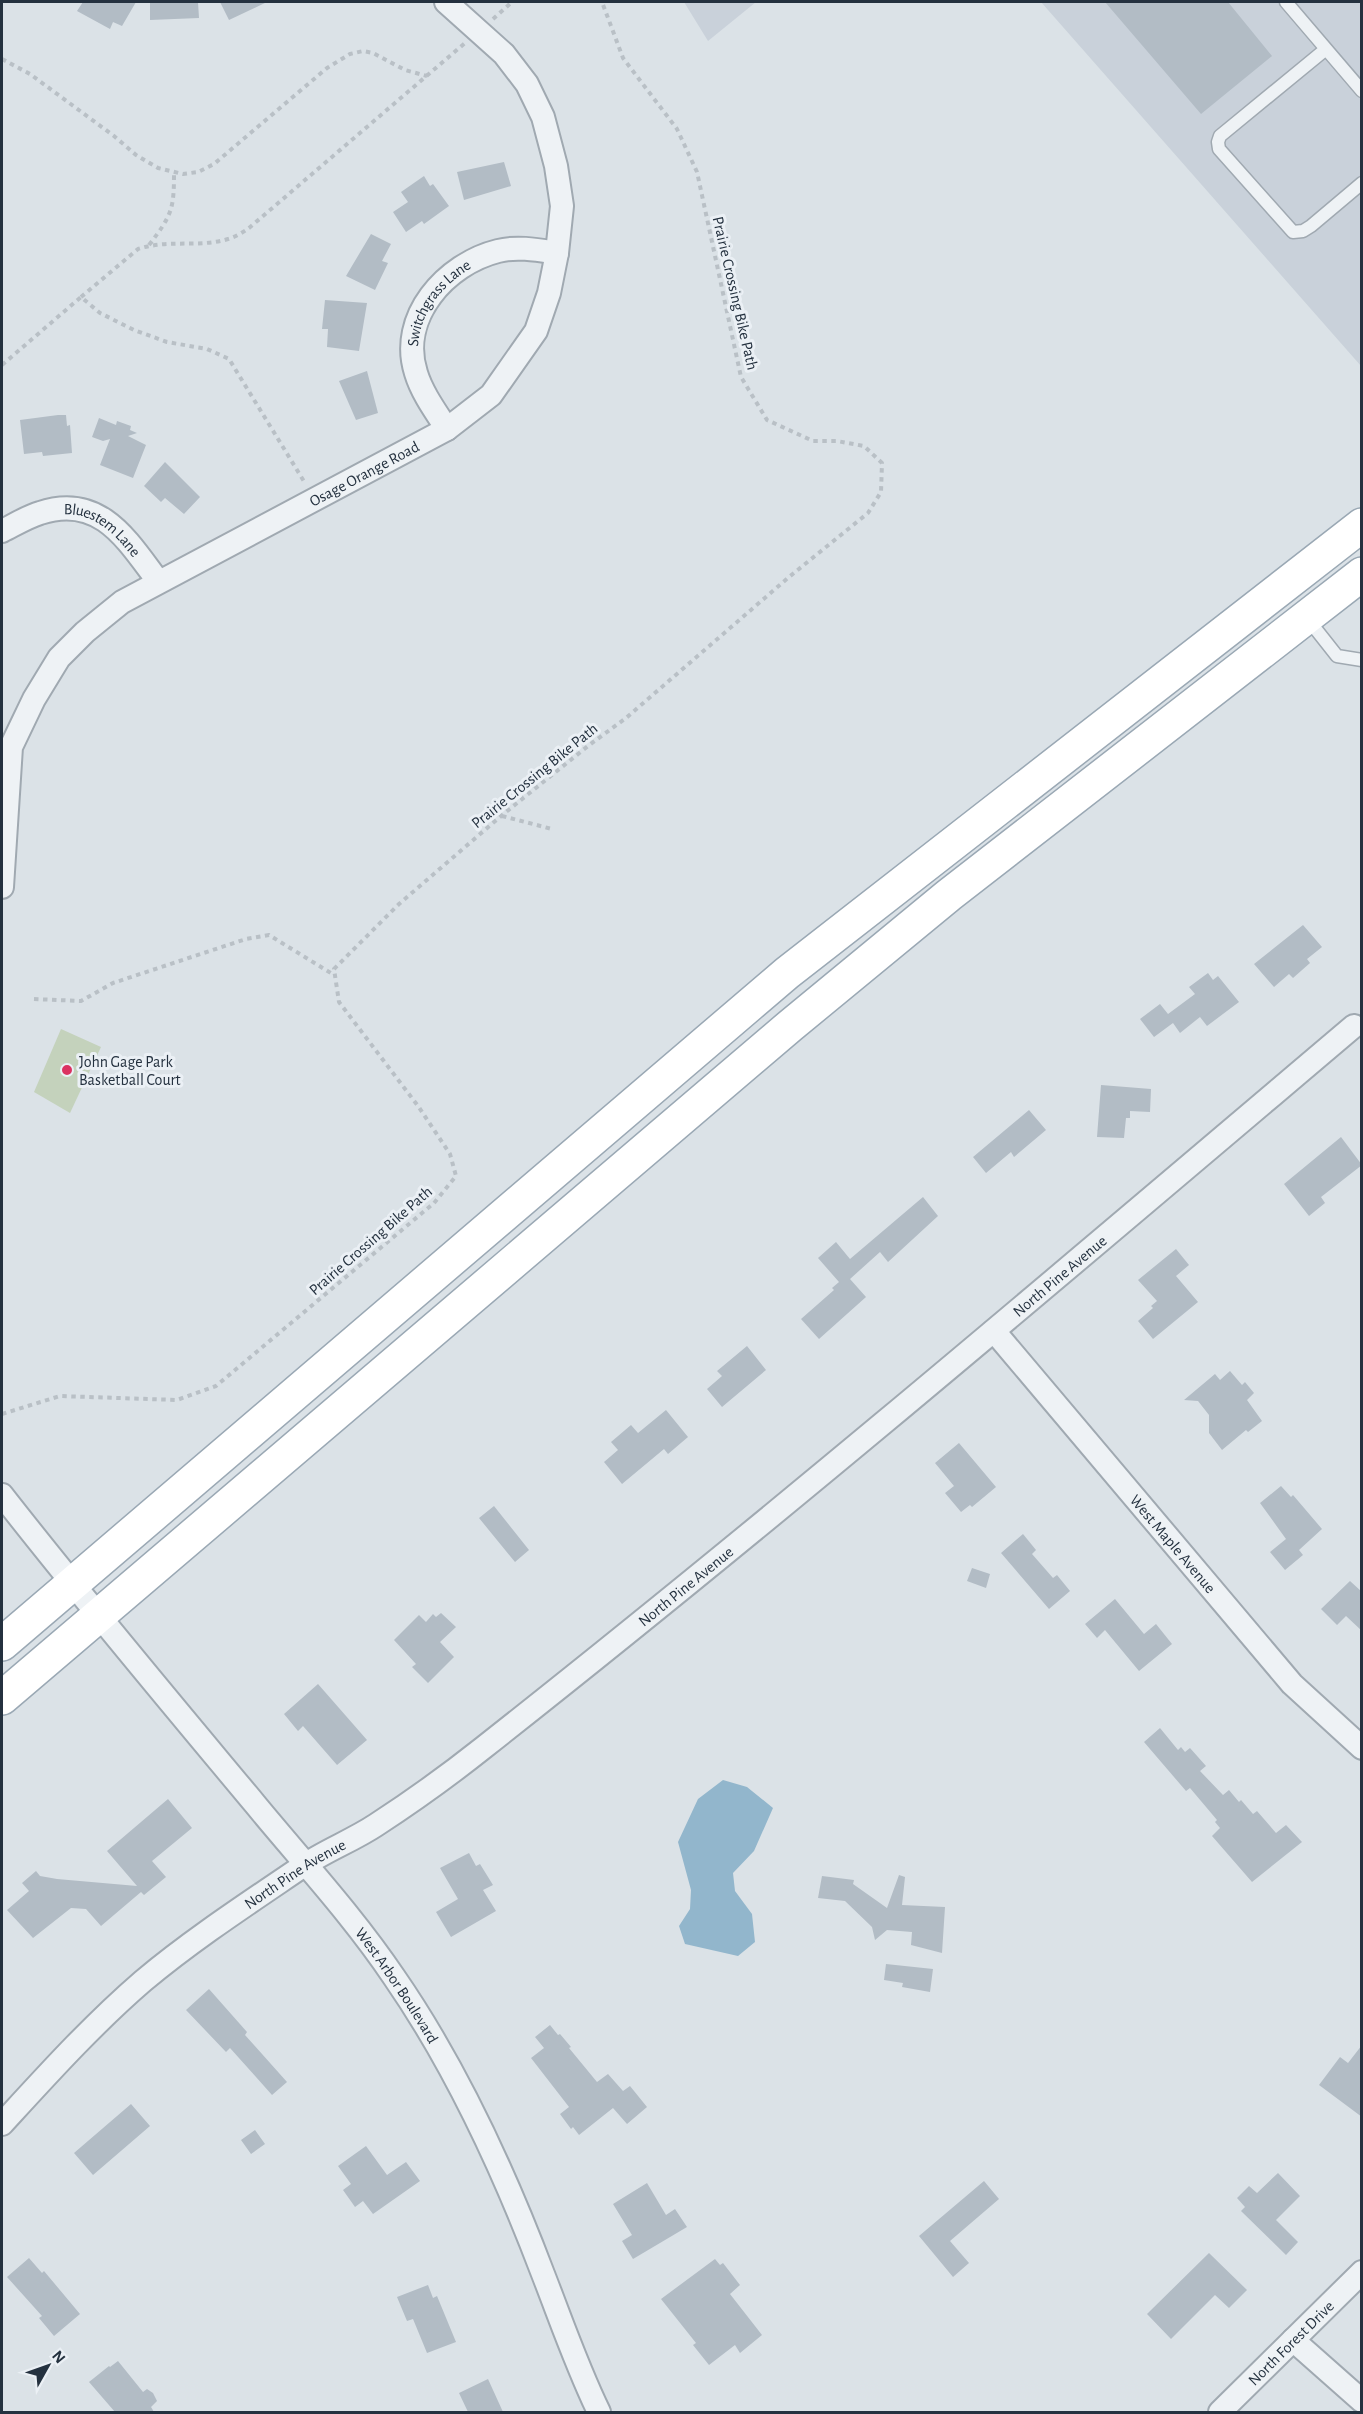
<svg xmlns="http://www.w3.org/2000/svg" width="1363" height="2414" font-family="'Alegreya Sans',sans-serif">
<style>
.built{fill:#c9d1da}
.green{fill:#c4d2bc}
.water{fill:#92b6cc}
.building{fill:#b2bcc5}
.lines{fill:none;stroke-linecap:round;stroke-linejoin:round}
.lane-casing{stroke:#a0a9b1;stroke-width:15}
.street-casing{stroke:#a0a9b1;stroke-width:26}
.primary-casing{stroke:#9aa8b4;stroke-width:36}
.path{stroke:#b9c0c6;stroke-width:4;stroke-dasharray:4.5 4.5;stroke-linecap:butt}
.lane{stroke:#eef2f5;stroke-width:12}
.street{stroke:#eef2f5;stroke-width:22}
.primary{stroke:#fff;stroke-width:33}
.poi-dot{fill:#db3261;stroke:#ebf0f5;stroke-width:2}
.labels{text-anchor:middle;stroke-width:6;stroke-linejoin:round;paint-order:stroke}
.street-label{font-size:16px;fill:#24313f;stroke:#ebf0f5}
.poi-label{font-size:16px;fill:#24313f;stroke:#ebf0f5;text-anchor:start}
</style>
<rect width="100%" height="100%" fill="#dbe2e7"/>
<!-- built -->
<path class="built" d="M684 2H756L708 41Z
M1041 2H1361V366Z"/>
<!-- green -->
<path class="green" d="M61 1029 101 1047 70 1113 34 1092Z"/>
<!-- water -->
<path class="water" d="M723 1780 747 1787 773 1808 754 1851 733 1873 735 1891 752 1914 755 1942 738 1956 685 1944 679 1926 690 1909 691 1890 678 1842 698 1799Z"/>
<!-- building -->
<path class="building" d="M83 2H136L122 26 113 22 110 29 77 11Z
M150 2H198L199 18 150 20Z
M220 2H267L229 20Z
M1105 2H1228L1272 56 1201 114Z
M504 162 511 186 464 200 457 172Z
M424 176 430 186 433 184 449 206 424 224 422 221 406 232 393 212 408 202 401 192Z
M371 234 391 244 382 261 388 263 375 290 346 276Z
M325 300 367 303 359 351 327 347 328 329H322Z
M367 371 378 413 356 420 339 381Z
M58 415H66L67 426 70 425 72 453 43 456 42 452 24 454 20 420Z
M99 418 116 425 117 421 131 426 130 430 137 433 128 436 146 445 133 478 100 465 110 439 103 441 92 437Z
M165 462 200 497 184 514 165 498 161 502 144 486Z
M1303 925 1322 947 1307 959 1310 963 1293 978 1289 974 1274 987 1254 964Z
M1208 973 1213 980 1218 976 1239 1002 1207 1026 1200 1017 1180 1033 1173 1023 1154 1037 1140 1019 1160 1004 1168 1014 1195 994 1189 987Z
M1101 1085 1151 1089 1150 1112 1130 1111V1118H1126L1124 1138 1097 1137Z
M1029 1110 1046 1130 1014 1157 1011 1152 986 1173 973 1157Z
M1341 1137 1362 1165 1321 1197 1325 1203 1309 1216 1284 1184Z
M923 1197 938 1216 888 1262 880 1252 850 1279 866 1297 819 1339 801 1319 834 1290 832 1288 839 1282 818 1258 836 1242 850 1259Z
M1176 1249 1189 1265 1176 1276 1198 1302 1153 1339 1138 1321 1153 1308 1151 1306 1157 1301 1138 1280Z
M747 1346 766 1370 722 1407 707 1389 722 1376 717 1371Z
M1230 1371 1242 1385 1245 1382 1254 1393 1247 1400 1262 1421 1248 1432 1246 1430 1222 1450 1209 1433V1415L1198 1401 1184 1400 1215 1374 1220 1380Z
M666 1410 688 1437 668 1454 664 1449 622 1484 604 1462 618 1450 611 1442 631 1425 638 1433Z
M959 1443 996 1487 972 1507 970 1505 961 1512 945 1493 954 1486 935 1463Z
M1281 1486 1291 1497 1293 1495 1322 1529 1299 1550 1303 1555 1285 1570 1270 1552 1286 1539 1260 1503Z
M494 1506 529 1550 515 1562 479 1518Z
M1023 1534 1036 1550 1032 1554 1053 1578 1057 1575 1070 1591 1049 1609 1001 1553Z
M972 1568 990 1574 986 1588 967 1581Z
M1350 1581 1362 1592V1631L1346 1616 1337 1625 1321 1609Z
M1115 1599 1144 1634 1156 1624 1172 1644 1139 1671 1105 1630 1097 1638 1085 1624Z
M441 1613 456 1627 440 1642 454 1657 428 1683 412 1667 416 1664 394 1640 419 1615 426 1622 433 1614 436 1617Z
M318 1684 367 1740 337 1765 303 1726 298 1731 284 1714Z
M1160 1728 1178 1750 1181 1747 1185 1752 1190 1748 1206 1766 1200 1771 1223 1795 1229 1790 1239 1802 1241 1800 1253 1814 1257 1811 1276 1833 1286 1825 1302 1842 1252 1882 1212 1836 1220 1828 1215 1822 1217 1820 1190 1788 1186 1791 1144 1742Z
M168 1799 192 1828 152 1861 166 1877 144 1895 141 1892 101 1926 86 1909 71 1908 33 1938 7 1910 29 1891 22 1883 36 1871 40 1876 57 1879 137 1886 107 1851Z
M469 1853 476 1866 480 1864 493 1885 483 1890 496 1911 451 1937 436 1912 458 1899 440 1868Z
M899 1875 905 1877 902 1905 945 1907 942 1953 911 1945 912 1932 887 1930 875 1940 872 1927 845 1901 818 1898 822 1876 854 1880 853 1884 887 1908Z
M886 1964 933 1969 930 1992 902 1987 903 1983 884 1980Z
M209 1989 247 2032 245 2035 287 2082 272 2095 230 2048 226 2052 186 2010Z
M550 2025 558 2035 560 2034 571 2047 569 2048 597 2082 608 2074 623 2091 630 2086 647 2107 627 2124 613 2108 579 2135 573 2127 571 2129 560 2114 569 2107 531 2058 544 2048 535 2037Z
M1362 2045V2117L1319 2085 1340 2057 1348 2063Z
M131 2104 150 2126 93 2175 74 2153Z
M255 2130 265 2144 251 2154 241 2140Z
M366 2146 387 2175 406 2162 420 2181 373 2214 363 2201 355 2207 343 2190 351 2184 338 2166Z
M1278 2173 1300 2196 1276 2220 1298 2242 1286 2255 1241 2211 1245 2207 1237 2198 1249 2186 1257 2193Z
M984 2181 999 2199 950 2241 969 2263 953 2277 919 2236Z
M647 2183 666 2215 675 2209 687 2227 633 2259 622 2241 632 2235 613 2204Z
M1209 2253 1247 2290 1229 2308 1215 2295 1171 2339 1147 2314Z
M29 2258 42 2273 44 2271 80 2314 54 2336 39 2318 42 2316 7 2277Z
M715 2259 720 2265 723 2263 740 2285 730 2294 762 2335 740 2353 735 2345 709 2365 693 2345 696 2343 661 2299Z
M428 2285 433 2298 437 2296 456 2342 427 2353 413 2319 407 2321 397 2297Z
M118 2361 143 2392 147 2389 153 2393 157 2401 151 2407 154 2412H115L89 2382 109 2366 110 2367Z
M488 2379 503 2412H468L459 2393Z"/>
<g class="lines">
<!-- lane casing -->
<g class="lane-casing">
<path id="lane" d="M1286 2 1362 91
M1326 49 1220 136 1218 142 1219 149 1293 232 1303 231 1311 226 1362 183
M1307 618 1337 656 1362 660"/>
</g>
<!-- street casing -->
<g class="street-casing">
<g id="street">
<path id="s1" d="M447 429C436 412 422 393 416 373 398 317 446 264 498 251 517 246 538 250 557 253"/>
<path id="s2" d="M2 531C14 525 27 517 40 513 100 493 127 540 158 581"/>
<path id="s3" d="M2 887 11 747 34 699 59 658 85 632 122 602 447 429 491 395 536 331 549 293 557 253 562 206 556 166 543 117 527 84 504 54 446 2"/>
<path id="s4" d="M994 1331 1292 1684 1362 1748"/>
<path id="s5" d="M2 1495C84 1600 170 1702 255 1804 302 1861 353 1916 394 1977 457 2068 504 2171 543 2274 561 2320 577 2367 599 2412"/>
<path id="s6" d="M2 2124C47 2075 92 2025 143 1981 192 1940 247 1904 300 1868 324 1851 352 1841 376 1825 413 1801 449 1775 483 1748 779 1515 1066 1270 1354 1026"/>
<path d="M1293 2340 1362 2401"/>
<path id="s7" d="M1220 2412 1362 2272"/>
</g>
</g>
<!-- primary casing -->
<g class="primary-casing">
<path id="primary" d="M2 1644 787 973 1362 525
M2 1698 790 1026 949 895 1362 574"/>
</g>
<!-- path -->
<path class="path" d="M493 19 512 2
M2 59 30 74 114 136 136 155 158 168 183 174 198 172 214 164 327 68 350 54 363 51 373 53 405 70 427 76
M149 245C172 215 174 209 174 173
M81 297 138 249C168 239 199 248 228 239 236 237 243 232 249 228L465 43
M2 365 81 297 100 313 134 330 167 342 207 349 229 359 305 483
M502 816 552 829
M34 999 81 1001 113 983 246 939 269 935 334 975
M2 1414 60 1396 177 1400 216 1386 434 1203 456 1176 450 1154 418 1106 339 1002 334 969 399 904 501 816 588 746 626 718 789 577 868 513 881 492 882 463 864 446 837 441H813L767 420 741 377 697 172 677 129 623 58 602 2"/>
<!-- lane -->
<use href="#lane" class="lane"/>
<!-- street -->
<use href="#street" class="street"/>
<!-- primary -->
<use href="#primary" class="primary"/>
</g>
<!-- markers -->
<circle class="poi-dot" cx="67" cy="1070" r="6"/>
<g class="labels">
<!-- street labels -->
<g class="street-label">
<text transform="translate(736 293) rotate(77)" y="6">Prairie Crossing Bike Path</text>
<text dy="6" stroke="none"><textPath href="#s1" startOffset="144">Switchgrass Lane</textPath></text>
<text dy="6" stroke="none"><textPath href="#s3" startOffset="600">Osage Orange Road</textPath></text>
<text dy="6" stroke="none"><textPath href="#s2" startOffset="112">Bluestem Lane</textPath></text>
<text transform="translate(534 775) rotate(-39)" y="6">Prairie Crossing Bike Path</text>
<text transform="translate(370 1240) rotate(-41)" y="6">Prairie Crossing Bike Path</text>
<text dy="6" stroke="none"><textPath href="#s6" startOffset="1359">North Pine Avenue</textPath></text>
<text dy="6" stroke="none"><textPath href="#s4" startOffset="278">West Maple Avenue</textPath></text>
<text dy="6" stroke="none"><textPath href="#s6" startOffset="873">North Pine Avenue</textPath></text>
<text dy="6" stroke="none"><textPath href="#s6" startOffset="387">North Pine Avenue</textPath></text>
<text dy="6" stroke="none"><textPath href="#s5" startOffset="630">West Arbor Boulevard</textPath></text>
<text dy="6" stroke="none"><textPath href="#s7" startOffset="99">North Forest Drive</textPath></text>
</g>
<!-- poi labels -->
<g class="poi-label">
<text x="79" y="1067">John Gage Park<tspan x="79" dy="18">Basketball Court</tspan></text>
</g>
</g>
<!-- border -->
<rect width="1363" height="2414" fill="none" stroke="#24313f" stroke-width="6"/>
<!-- north arrow -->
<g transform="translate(48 2366) rotate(50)" stroke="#ebf0f5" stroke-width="4.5" paint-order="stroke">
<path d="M0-4.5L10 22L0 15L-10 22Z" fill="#24313f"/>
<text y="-9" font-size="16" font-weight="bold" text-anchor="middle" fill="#24313f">N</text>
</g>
</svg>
